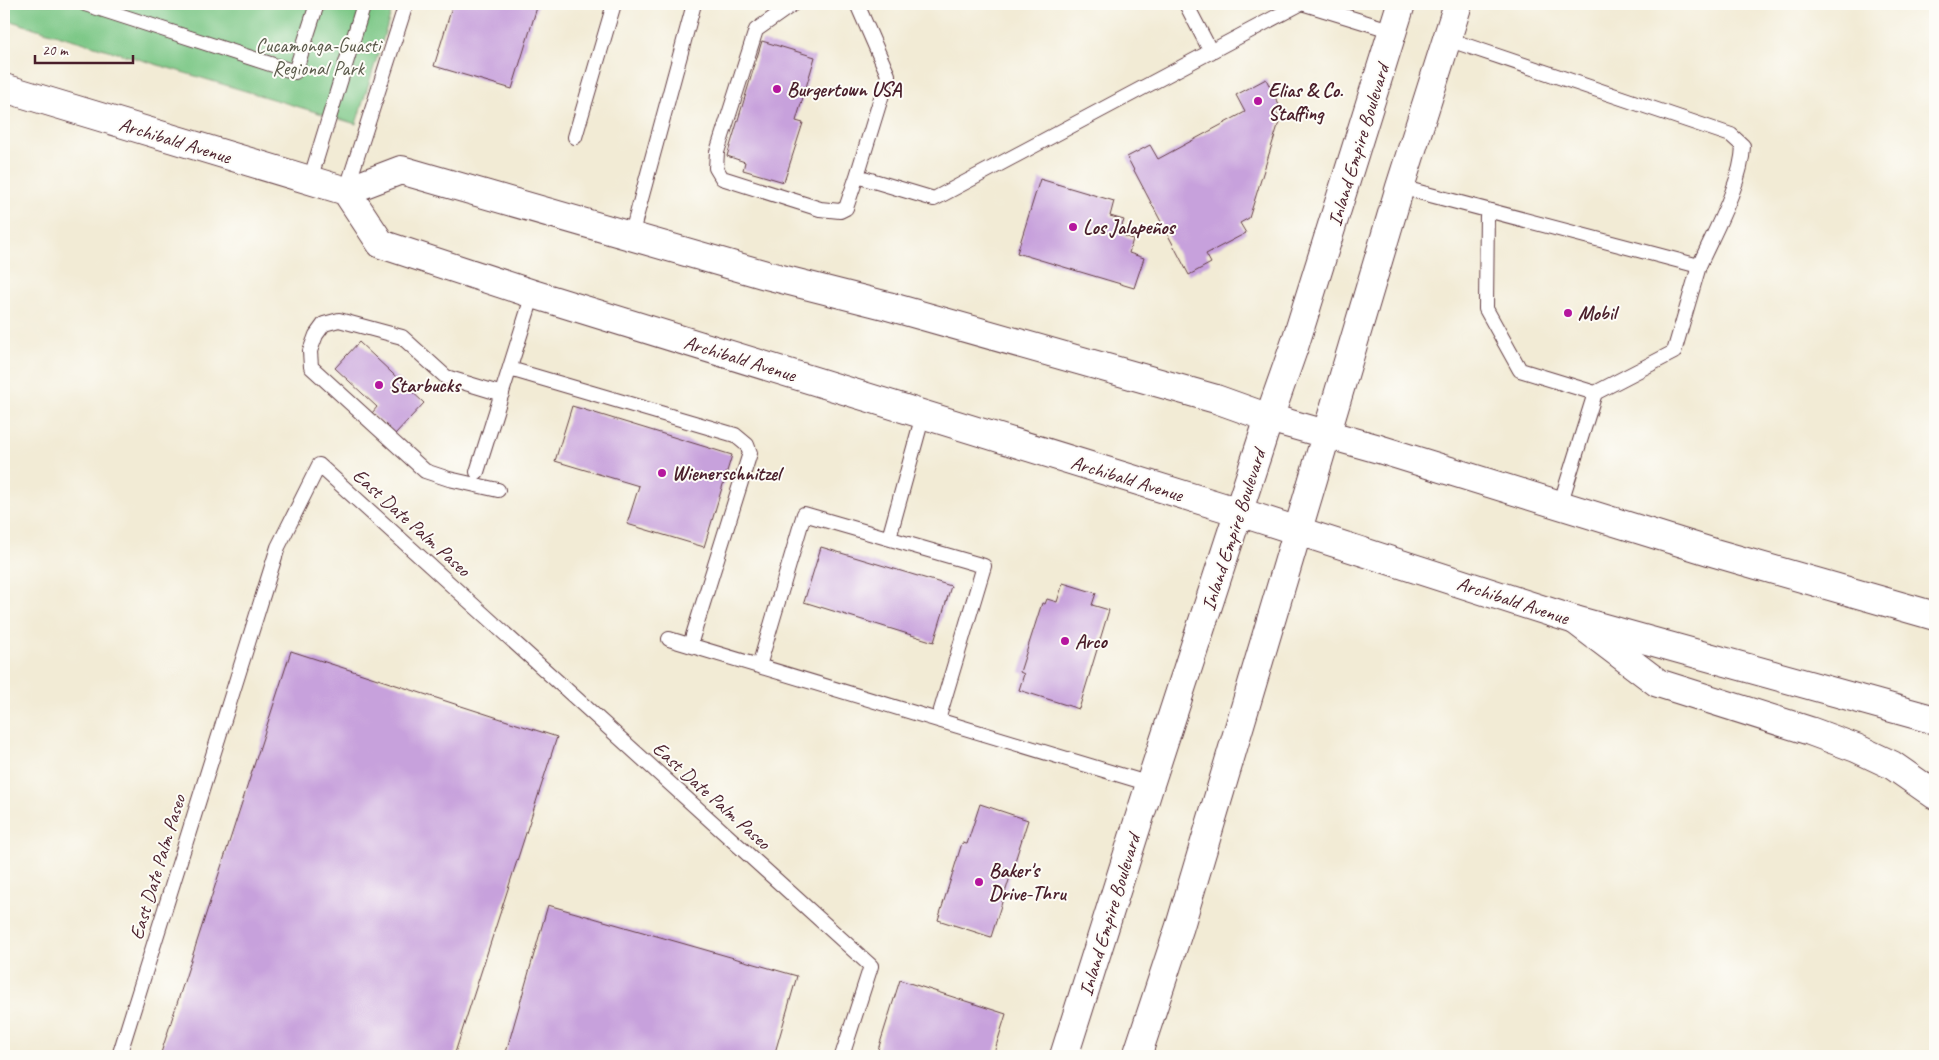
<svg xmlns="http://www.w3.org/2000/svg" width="1939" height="1060" font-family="Caveat,sans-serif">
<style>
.green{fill:#7bc786;stroke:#627358}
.building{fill:#c7a1dc}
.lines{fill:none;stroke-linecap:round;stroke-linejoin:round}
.service-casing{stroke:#633e44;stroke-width:16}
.secondary-casing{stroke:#633e44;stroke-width:30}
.motorway-casing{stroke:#633e44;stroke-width:30}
.service{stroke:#fff;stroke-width:14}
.secondary{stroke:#fff;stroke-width:28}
.motorway{stroke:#fff;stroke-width:28}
.poi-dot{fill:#b5179e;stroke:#fdfcf7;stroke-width:2}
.labels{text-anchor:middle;stroke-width:4;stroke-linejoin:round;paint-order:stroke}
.park-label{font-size:20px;fill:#5b5a4b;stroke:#fdfcf7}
.poi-label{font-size:20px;font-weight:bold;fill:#4a1f2b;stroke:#fdfcf7;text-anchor:start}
.street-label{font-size:20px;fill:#4a1f2b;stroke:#fdfcf7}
</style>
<rect width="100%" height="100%" fill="#fdfcf7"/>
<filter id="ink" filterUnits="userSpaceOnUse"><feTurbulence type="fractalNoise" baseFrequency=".02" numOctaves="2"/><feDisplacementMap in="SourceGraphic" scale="10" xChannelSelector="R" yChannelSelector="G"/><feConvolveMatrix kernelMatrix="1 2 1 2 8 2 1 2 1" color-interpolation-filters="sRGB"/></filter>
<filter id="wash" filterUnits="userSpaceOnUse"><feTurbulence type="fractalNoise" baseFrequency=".0096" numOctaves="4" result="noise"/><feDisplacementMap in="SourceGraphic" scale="20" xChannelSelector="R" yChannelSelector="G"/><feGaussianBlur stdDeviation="1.12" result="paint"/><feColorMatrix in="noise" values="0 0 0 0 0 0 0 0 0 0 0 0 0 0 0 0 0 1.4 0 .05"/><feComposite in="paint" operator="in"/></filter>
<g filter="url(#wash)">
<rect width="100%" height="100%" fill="#f2ebd5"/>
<!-- green -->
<path class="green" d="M4 4H394L356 124 4 19Z"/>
<g id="blocks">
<!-- building -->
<path class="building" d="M453 4H538L512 89 434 66Z
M762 41 815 57 796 121 803 123 784 182 743 170 745 162 727 156Z
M1266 79 1281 109 1276 112 1280 119 1249 218 1240 223 1246 233 1206 254 1211 263 1189 275 1127 157 1150 145 1158 159 1245 112 1236 95Z
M1040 179 1114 201 1110 216 1124 220 1119 234 1133 239 1129 253 1144 258 1134 288 1017 253Z
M359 342 424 403 395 434 372 413 377 407 335 368Z
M572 406 732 455 704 547 627 524 639 486 555 461Z
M821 547 951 586 934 642 804 602Z
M1063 583 1096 593 1092 605 1109 610 1079 709 1019 690 1024 674 1020 672 1042 603 1045 604 1047 599 1057 602Z
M291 651 557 737 454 1056H160Z
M980 804 1028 820 991 937 938 920 962 843 967 844Z
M548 905 797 976 774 1056H505Z
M900 980 1006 1014 993 1056H876Z"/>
</g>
</g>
<g filter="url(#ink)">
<use href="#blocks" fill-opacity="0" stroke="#633e44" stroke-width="1"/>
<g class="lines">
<!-- service casing -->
<g class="service-casing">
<path id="service" d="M85 4 295 72 317 4
M793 4 756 30 717 152 716 168 722 178 820 209 840 211 846 208 857 176
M857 4 888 75 857 176 934 199 1300 4
M1186 4 1211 52
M1305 4 1393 31
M1447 39 1731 135 1743 146C1742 183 1714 232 1699 266
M575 137 614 4
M310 180 364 4
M1400 187 1699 266 1674 352 1595 393 1560 505
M346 191 406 4
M1487 210 1486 309 1520 370 1595 393
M631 236 694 4
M510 369 735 435 747 445 750 453 690 645
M477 472 533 294
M498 490 449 479 425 471 311 367 310 351 316 335 324 324 339 320 402 337 446 377 502 394
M889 538 923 415
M669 639 1150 784
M759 666 804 514 984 566 938 720
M119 1056 278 547 319 465 871 966 842 1056"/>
</g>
<!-- secondary casing -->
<g class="secondary-casing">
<path id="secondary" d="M4 88 346 191 401 170 766 275 888 306 1216 399 1269 418 1379 449 1715 553 1935 616
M346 191 381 244 533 294 1239 512 1575 620 1935 720
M1064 1056 1150 784 1269 418 1295 344 1401 4
M1137 1056 1180 926 1400 187 1458 4"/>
</g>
<!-- motorway casing -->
<g class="motorway-casing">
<path id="motorway" d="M1575 620 1658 683 1810 731 1856 748 1892 765 1935 795"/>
</g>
<!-- service -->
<use href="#service" class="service"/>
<!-- secondary -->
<use href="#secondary" class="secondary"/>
<!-- motorway -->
<use href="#motorway" class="motorway"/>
</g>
</g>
<!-- markers -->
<g class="poi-dot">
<circle cx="777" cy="89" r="5"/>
<circle cx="1258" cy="101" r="5"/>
<circle cx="1073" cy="227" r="5"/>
<circle cx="1568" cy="313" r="5"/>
<circle cx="379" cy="385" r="5"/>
<circle cx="662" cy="473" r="5"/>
<circle cx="1065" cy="641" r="5"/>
<circle cx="979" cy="882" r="5"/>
</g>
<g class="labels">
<!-- park labels -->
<g class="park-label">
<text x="318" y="52">Cucamonga-Guasti<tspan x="318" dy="23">Regional Park</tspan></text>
</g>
<!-- poi labels -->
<g class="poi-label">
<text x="787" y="96">Burgertown USA</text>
<text x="1268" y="97">Elias &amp; Co.<tspan x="1268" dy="23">Staffing</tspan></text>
<text x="1083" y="234">Los Jalapeños</text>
<text x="1578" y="320">Mobil</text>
<text x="389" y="392">Starbucks</text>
<text x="672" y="480">Wienerschnitzel</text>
<text x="1075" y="648">Arco</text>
<text x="989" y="877">Baker's<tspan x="989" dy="23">Drive-Thru</tspan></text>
</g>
<!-- street labels -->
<g class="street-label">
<text transform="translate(175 140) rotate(17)" y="7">Archibald Avenue</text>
<text transform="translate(1358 145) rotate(-73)" y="7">Inland Empire Boulevard</text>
<text transform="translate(740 358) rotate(17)" y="7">Archibald Avenue</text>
<text transform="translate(1127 478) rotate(17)" y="7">Archibald Avenue</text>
<text transform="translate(412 522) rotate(42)" y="7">East Date Palm Paseo</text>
<text transform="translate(1233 530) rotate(-72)" y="7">Inland Empire Boulevard</text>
<text transform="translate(1513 600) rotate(18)" y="7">Archibald Avenue</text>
<text transform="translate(712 795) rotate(42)" y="7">East Date Palm Paseo</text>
<text transform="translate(157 867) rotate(-73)" y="7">East Date Palm Paseo</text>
<text transform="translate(1109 915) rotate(-73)" y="7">Inland Empire Boulevard</text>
</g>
</g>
<!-- margin -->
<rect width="1939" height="1060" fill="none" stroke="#fdfcf7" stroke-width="20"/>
<!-- scale -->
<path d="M35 55v8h98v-8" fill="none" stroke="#4a1f2b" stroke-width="2.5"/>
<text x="42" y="55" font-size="15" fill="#4a1f2b" stroke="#fdfcf7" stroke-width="4" paint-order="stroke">20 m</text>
</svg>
